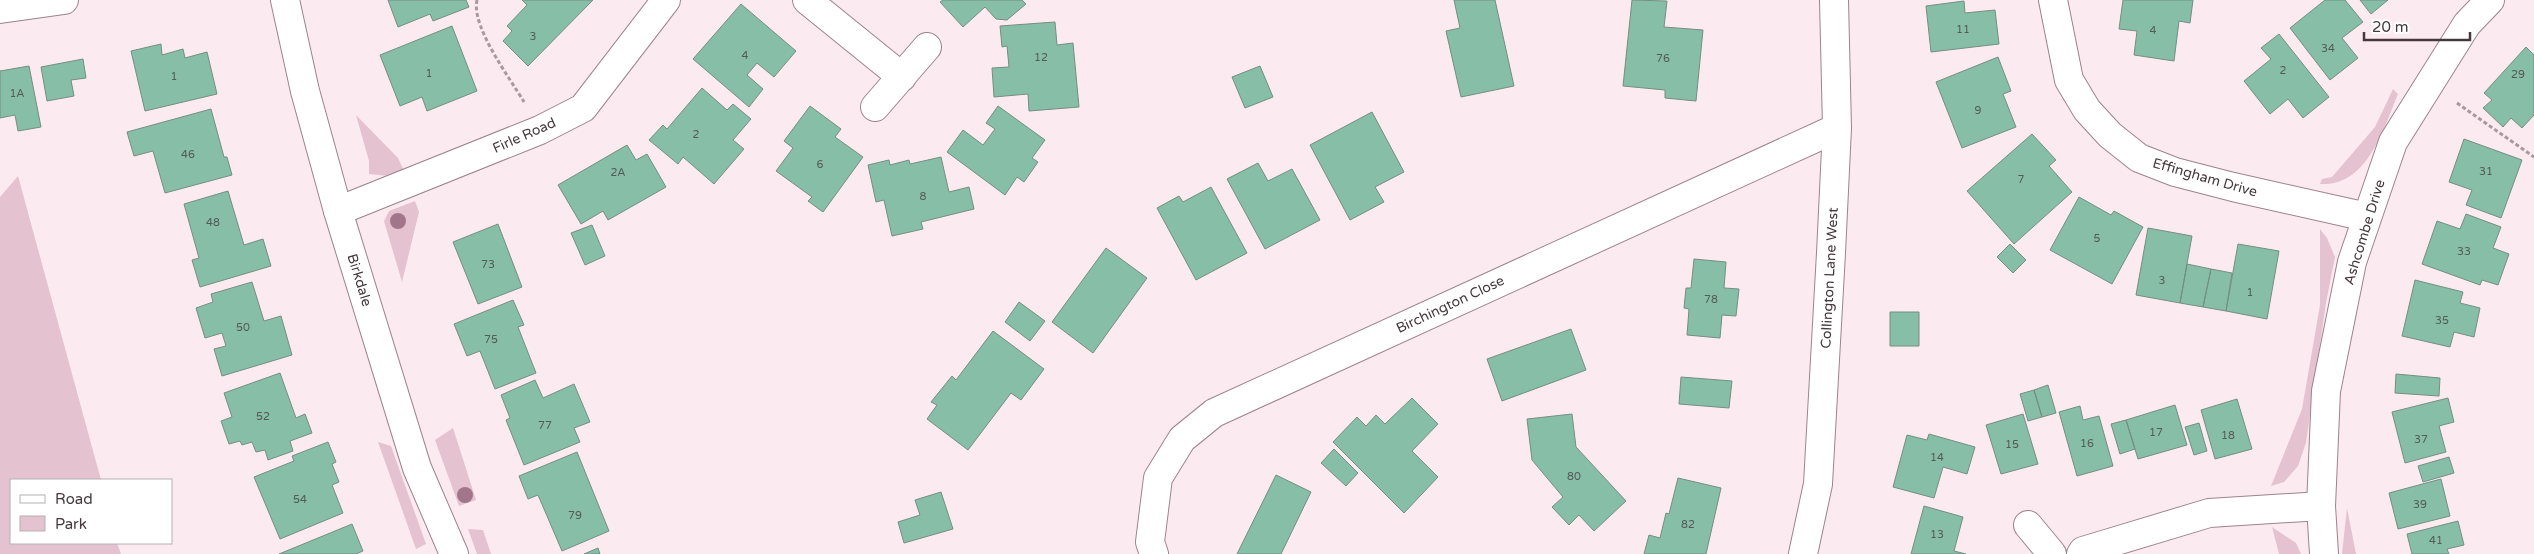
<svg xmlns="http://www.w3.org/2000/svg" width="2534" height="554" font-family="'Varela Round',sans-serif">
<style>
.green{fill:#e5c2cf}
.building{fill:#86bea7;stroke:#748e82}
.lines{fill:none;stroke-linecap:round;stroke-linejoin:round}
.street-casing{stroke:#9d838d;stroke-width:30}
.secondary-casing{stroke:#9d838d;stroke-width:30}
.path{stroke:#a8999e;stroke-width:3;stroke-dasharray:4 2.5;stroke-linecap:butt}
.street{stroke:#fff;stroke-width:28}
.secondary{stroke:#fff;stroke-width:28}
.tree{fill:#a1768a}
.labels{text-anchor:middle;stroke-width:4;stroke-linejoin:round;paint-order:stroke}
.number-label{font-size:11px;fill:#555a58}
.street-label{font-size:14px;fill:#45393d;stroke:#fff}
</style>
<rect width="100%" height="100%" fill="#fceaf1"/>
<!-- green -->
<path class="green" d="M2393 89 2398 94C2383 130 2367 187 2320 184L2322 179 2332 177 2375 127Z
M356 115 398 158 404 171 389 176 369 174V161Z
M18 176 101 480H11V543H117L121 554H0V197Z
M415 201 419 212 402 282 384 221 389 211Z
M2320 229 2327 238 2335 257 2326 303 2306 443 2298 466 2284 482 2271 486 2302 409 2320 305Z
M453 428 476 500 459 506 435 440Z
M378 442 391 446 426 544 416 549Z
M2347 508 2356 554H2342Z
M2272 527 2296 543 2301 554H2279Z
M468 529 483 530 491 554H477Z"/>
<!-- building -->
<path class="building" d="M388 0H466L469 7 433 21 430 14 398 27Z
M522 0H593L528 66 503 41 512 31 507 26 527 5Z
M943 0H1022L1026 4 1007 20 996 19 985 7 963 27 940 2Z
M1454 0H1495L1514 86 1461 97 1446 31 1460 28Z
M1632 0 1667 1 1664 27 1703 30 1696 101 1665 98V90L1623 86Z
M2123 0H2193L2190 23 2179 21 2174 61 2134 55 2137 31 2119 29Z
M2325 0H2345L2363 22 2342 38 2358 58 2330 80 2290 28Z
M2360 0H2388L2371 14Z
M1964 1 1965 13 1995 10 1999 44 1931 52 1926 6Z
M741 4 796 51 774 77 757 63 747 75 763 89 749 107 693 59Z
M1055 22 1057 45 1073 43 1079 107 1029 111 1028 94 994 97 992 68 1009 67 1007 46 1002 47 1000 26Z
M452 26 477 91 427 111 422 97 400 106 380 55Z
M2279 34 2329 97 2303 118 2288 99 2270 114 2244 81 2271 59 2261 48Z
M161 44 162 55 183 49 185 58 207 52 217 94 145 111 131 51Z
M2526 47 2534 55V115L2522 128 2511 118 2503 127 2483 108 2492 100 2484 93Z
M1998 57 2011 91 2003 94 2016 127 1962 148 1936 82Z
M83 59 86 78 71 80 74 96 47 101 41 67Z
M29 66 41 127 18 131 15 115 0 118V71Z
M1260 66 1273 97 1245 108 1232 77Z
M702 88 727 110 733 104 751 119 733 140 744 149 714 184 683 157 678 164 649 140 663 125 667 129Z
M810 106 841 129 835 137 863 157 823 212 808 201 812 197 776 171 793 148 784 141Z
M998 106 1045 140 1032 158 1038 162 1024 182 1017 177 1005 195 947 152 963 130 983 145 995 129 986 123Z
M211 109 224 157H227L232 175 165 193 153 151 134 156 127 132Z
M1372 112 1404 172 1375 187 1384 202 1350 220 1310 145Z
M2032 134 2056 160 2049 166 2072 192 2014 244 1967 191Z
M2464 139 2522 160 2501 218 2466 205 2472 190 2449 182Z
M627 145 636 160 647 154 666 187 608 220 603 211 581 224 558 185Z
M941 157 949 192 969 187 974 209 921 222 923 229 892 236 884 200 876 202 868 165 889 160 890 165 909 160 910 164Z
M1258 163 1268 181 1292 169 1320 220 1265 249 1227 179Z
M1211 187 1247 253 1196 280 1157 208 1179 196 1183 202Z
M228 191 244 245 263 239 271 266 200 287 192 260 199 258 184 204Z
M2079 197 2111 215 2114 211 2143 227 2112 284 2050 250Z
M2466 214 2501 227 2493 248 2509 254 2498 285 2482 280 2480 285 2422 264 2437 221 2460 229Z
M498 224 522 287 478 304 453 242Z
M592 225 605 256 585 265 571 233Z
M2148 228 2192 236 2180 303 2136 295Z
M2010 244 2026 260 2013 273 1997 257Z
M2238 244 2279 251 2267 319 2226 311Z
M1106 248 1147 278 1093 353 1052 322Z
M1694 259 1726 262 1724 288 1739 289 1736 316 1722 315 1720 338 1687 335 1689 309 1684 308 1686 288H1691Z
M2187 264 2211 269 2203 307 2180 303Z
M2211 269 2232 273 2226 311 2203 307Z
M2415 280 2463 292 2460 303 2480 308 2474 337 2454 332 2450 347 2402 336Z
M252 282 264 321 281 316 292 355 222 376 214 349 226 346 222 333 205 338 196 308 213 302 211 294Z
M513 300 524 325 518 327 536 373 495 389 480 351 467 356 454 324Z
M1019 302 1045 321 1030 341 1005 322Z
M1890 312H1919V346H1890Z
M1571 329 1586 370 1502 401 1487 359Z
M993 331 1044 369 1021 400 1011 393 968 450 927 419 937 405 931 402 952 376 956 380Z
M280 373 296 418 305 414 312 433 290 441 293 451 268 460 265 450 256 452 252 442 242 445 240 441 229 444 221 421 232 417 224 393Z
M2396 374 2440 378 2439 396 2395 393Z
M1681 377 1732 381 1729 408 1679 404Z
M535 380 543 398 574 384 590 422 574 428 580 442 524 465 506 420 510 418 501 395Z
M2048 385 2056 413 2042 417 2034 390Z
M2034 390 2042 417 2028 421 2020 394Z
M1412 398 1438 424 1412 451 1438 477 1404 513 1333 442 1357 417 1366 426 1376 415 1385 424Z
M2448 398 2454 422 2439 426 2446 452 2405 463 2392 412Z
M2237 399 2252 449 2215 459 2201 410Z
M2175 405 2187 445 2138 459 2126 420Z
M2080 406 2083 420 2099 416 2113 466 2077 476 2059 412Z
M1572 414 1576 447 1626 501 1594 531 1579 515 1569 525 1552 507 1563 497 1532 460 1527 419Z
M2023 414 2038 464 2001 474 1986 425Z
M2126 420 2135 449 2120 454 2111 424Z
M2199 423 2207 451 2194 455 2185 427Z
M1929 434 1975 447 1967 474 1943 467 1934 498 1893 487 1907 435 1927 440Z
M328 442 336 462 332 464 339 482 332 485 343 513 280 539 254 477 294 461 292 456Z
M1334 449 1358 473 1346 486 1321 463Z
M577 452 609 531 562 551 538 495 528 499 519 476Z
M2449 457 2454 473 2423 482 2418 466Z
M1276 475 1311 492 1281 554H1237Z
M1678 478 1721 488 1706 554H1644L1649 535 1660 538 1666 513 1669 514Z
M2441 479 2450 516 2398 529 2389 493Z
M941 492 953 529 904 543 898 522 920 515 915 500Z
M1924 506 1963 517 1954 551 1966 554H1911Z
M2458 521 2464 545 2447 549 2449 554H2412L2407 534Z
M352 524 363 551 356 554H279Z
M598 548 600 554H584Z"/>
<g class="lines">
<!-- street casing -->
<g class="street-casing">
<path id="street" d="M807 0 902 77
M2053 0 2069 80 2087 110 2110 135 2139 158 2175 172 2233 187 2367 217
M0 9 64 0
M875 107 927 47
M338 211 540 130 583 108 666 0
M2028 525 2052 554
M1154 554 1150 542 1158 478 1182 439 1214 413 1837 128
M1803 554 1818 484 1831 253 1837 128 1834 0
M2081 554 2083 551 2209 513 2321 506
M2324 554 2321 506 2326 391 2352 262 2393 142 2467 24 2490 0"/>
</g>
<!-- secondary casing -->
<g class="secondary-casing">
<path id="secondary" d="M285 0 305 91 338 211 417 468 454 554"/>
</g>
<!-- path -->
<path class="path" d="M477 0C471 27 510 78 524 102
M2457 103 2534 157"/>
<!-- street -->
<use href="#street" class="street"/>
<!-- secondary -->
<use href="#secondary" class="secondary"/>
</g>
<!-- trees -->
<g class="tree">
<circle cx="398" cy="221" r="8"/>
<circle cx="465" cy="495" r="8"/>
</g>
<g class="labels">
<!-- number labels -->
<g class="number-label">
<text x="1963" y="33">11</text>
<text x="2153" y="34">4</text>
<text x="533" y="40">3</text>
<text x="2328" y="52">34</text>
<text x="745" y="59">4</text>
<text x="1041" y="61">12</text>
<text x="1663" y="62">76</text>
<text x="2283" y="74">2</text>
<text x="429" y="77">1</text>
<text x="2518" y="78">29</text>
<text x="174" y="80">1</text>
<text x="17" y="97">1A</text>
<text x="1978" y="114">9</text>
<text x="696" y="138">2</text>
<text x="188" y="158">46</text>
<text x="820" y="168">6</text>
<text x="2486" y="175">31</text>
<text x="618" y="176">2A</text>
<text x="2021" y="183">7</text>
<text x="923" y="200">8</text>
<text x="213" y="226">48</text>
<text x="2097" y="242">5</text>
<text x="2464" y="255">33</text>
<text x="488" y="268">73</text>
<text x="2162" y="284">3</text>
<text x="2250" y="296">1</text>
<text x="1711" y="303">78</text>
<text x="2442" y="324">35</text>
<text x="243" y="331">50</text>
<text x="491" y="343">75</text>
<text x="263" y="420">52</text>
<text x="545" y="429">77</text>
<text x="2156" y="436">17</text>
<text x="2228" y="439">18</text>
<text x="2421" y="443">37</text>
<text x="2087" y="447">16</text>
<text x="2012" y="448">15</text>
<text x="1937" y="461">14</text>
<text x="1574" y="480">80</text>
<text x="300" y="503">54</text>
<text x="2420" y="508">39</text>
<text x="575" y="519">79</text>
<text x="1688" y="528">82</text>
<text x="1937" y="538">13</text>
<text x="2436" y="544">41</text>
</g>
<!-- street labels -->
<g class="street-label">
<text transform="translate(524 135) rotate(-24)" y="5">Firle Road</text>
<text transform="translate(2205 177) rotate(16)" y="5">Effingham Drive</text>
<text transform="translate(2364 232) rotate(-73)" y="5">Ashcombe Drive</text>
<text transform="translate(1829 278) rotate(-87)" y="5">Collington Lane West</text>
<text transform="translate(360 280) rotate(73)" y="5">Birkdale</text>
<text transform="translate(1450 304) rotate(-25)" y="5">Birchington Close</text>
</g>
</g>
<!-- legend -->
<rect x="10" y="479" width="162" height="65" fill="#ffffff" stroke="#b5b0b1"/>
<rect x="20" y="495" width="25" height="8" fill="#ffffff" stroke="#b5b0b1"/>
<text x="55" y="504" font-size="15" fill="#45393d">Road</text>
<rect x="20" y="516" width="25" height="15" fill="#e5c2cf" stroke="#b5b0b1"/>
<text x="55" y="529" font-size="15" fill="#45393d">Park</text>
<!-- scale -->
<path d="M2364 32v8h106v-8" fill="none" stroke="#45393d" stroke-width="2.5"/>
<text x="2372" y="32" font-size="15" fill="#45393d" stroke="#ffffff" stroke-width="4" paint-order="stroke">20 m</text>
</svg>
